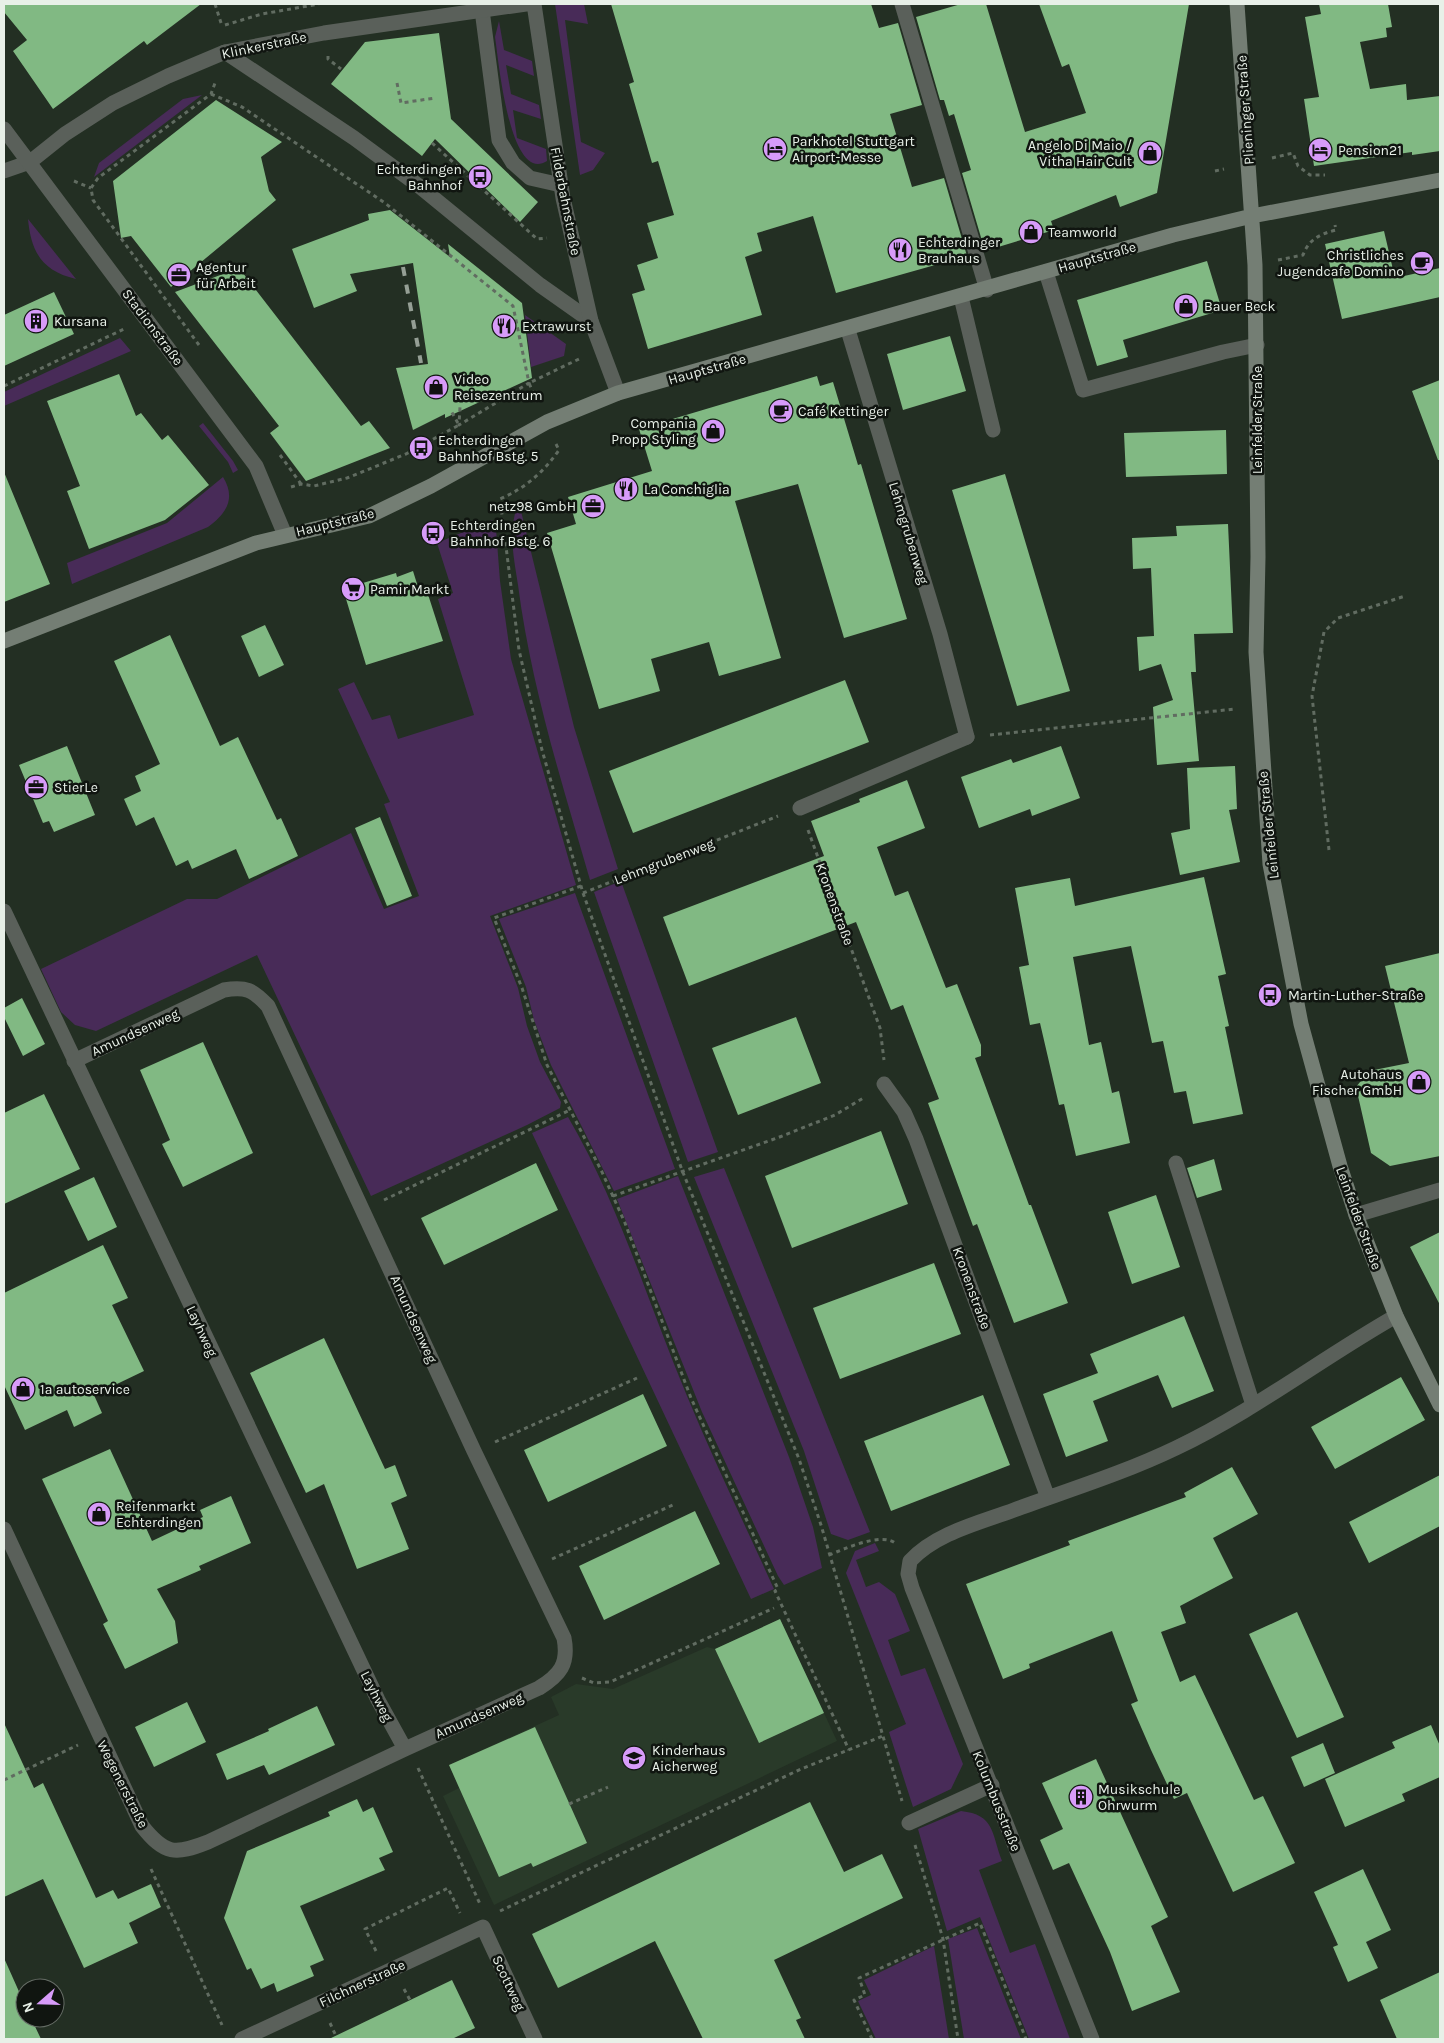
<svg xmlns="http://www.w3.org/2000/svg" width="1444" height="2043" font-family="Karla,sans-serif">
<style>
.built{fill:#293a29}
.green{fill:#482b58}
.building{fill:#81b983}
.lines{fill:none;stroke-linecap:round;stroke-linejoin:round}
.path{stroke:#616c61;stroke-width:3;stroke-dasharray:4 4;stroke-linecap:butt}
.lane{stroke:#5a605a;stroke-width:15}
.street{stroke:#5a605a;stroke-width:15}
.secondary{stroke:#747e74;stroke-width:15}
.rail{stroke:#959f95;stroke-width:4;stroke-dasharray:9 9;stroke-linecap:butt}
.labels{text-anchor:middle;stroke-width:5;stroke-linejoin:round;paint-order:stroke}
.street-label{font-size:14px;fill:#e8f0e8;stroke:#101510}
.poi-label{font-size:14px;fill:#e8f0e8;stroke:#101510;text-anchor:start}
</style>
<rect width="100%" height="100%" fill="#232f23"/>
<!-- built -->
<path class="built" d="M780 1619 837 1741 494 1905 443 1796 459 1788 449 1765 559 1715 551 1697 576 1684 613 1689 707 1647 715 1649Z"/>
<!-- green -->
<path class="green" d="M555 4H584L588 24 565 20 581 142 605 153 593 170 580 175Z
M499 21 504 50 532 61 534 76 506 65 511 94 539 105 541 119 513 110 517 138 546 149 547 161C509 185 498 55 495 37Z
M202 95 94 177 99 163 183 99Z
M28 219 76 279C42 271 31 252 28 219Z
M525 315 566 344 564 356 531 367Z
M120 338 131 351 4 406V392Z
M203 423 233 461 238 470 233 473 228 462 199 426Z
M223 477C236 498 227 513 208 527L72 584 67 563 167 523Z
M519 503 574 727 618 869 590 880C562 783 531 686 518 585 514 558 507 528 519 503Z
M492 520 496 529 500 581 511 659 576 885 490 916 518 988 527 1026 540 1062 561 1102 560 1108 527 1125 371 1196 257 955 96 1031 75 1025 61 1012 41 969 187 899H217L351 833 384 909 419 896 384 804 390 802 338 689 354 682 372 720 390 715 398 739 474 715 438 599 453 593 437 543Z
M621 881 718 1152 688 1162 594 892Z
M575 893 675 1169 614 1191 551 1065 534 1020 526 987 499 919Z
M568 1117C619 1204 648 1303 687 1396 714 1461 745 1525 774 1589L751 1599 532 1133Z
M724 1168 870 1532 848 1540 831 1534 804 1451 694 1177Z
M678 1176 789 1457 813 1527 822 1568 784 1585 778 1576 702 1412 617 1199Z
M875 1543 879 1551 856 1560 866 1587 879 1582 895 1594 910 1631 888 1640 901 1676 925 1668 963 1764 951 1789 913 1807 889 1732 906 1724 846 1573 855 1551Z
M961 1811C995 1815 991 1832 1002 1861L979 1870 1010 1953 1035 1944 1070 2039H1029L980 1917 947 1931 918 1829Z
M977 1928 1021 2039H964L948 1939Z
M934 1946 949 2039H876L858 2001 871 1995 864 1980Z"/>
<!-- building -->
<path class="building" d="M4 4H201L147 45 144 41 53 109 13 51 27 40 4 12Z
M611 4H871L879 28 898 23 922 105 890 114 912 187 944 178 967 256 836 293 813 216 757 233 762 251 745 257 762 315 648 349 632 294 645 290 637 265 658 258 647 223 674 215 658 161 652 163 629 84 634 82Z
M961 4H986L1025 132 1086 113 1069 64 1062 67 1039 4H1189L1157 193 1120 207 1116 195 1051 221 1054 230 985 251 962 173 971 170 954 114 949 116 944 100H940L916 17Z
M1319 4H1388L1392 27 1386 28 1387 37 1360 42 1370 89 1406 84 1407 100 1440 96V151L1412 155V152L1314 166 1304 99 1319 97 1305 17 1321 14Z
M439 33 451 119 538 202 520 222 435 139 422 156 331 84 365 42Z
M216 100 282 142 261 157 269 191 276 200 171 287 131 236 121 238 113 181Z
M390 210 450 257 448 244 522 303 532 378 445 418V414L413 430 396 368 428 364 413 263 350 274 357 291 314 308 292 249 369 220 368 214Z
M1384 231 1395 278 1440 268V297L1342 319 1325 244Z
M1207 261 1222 310 1123 340 1128 357 1097 366 1077 300Z
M239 268 361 426 369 421 390 448 306 481 270 433 279 426 175 292Z
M54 292 74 334 4 366V315Z
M950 336 966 391 903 410 887 354Z
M119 374 136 416 141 413 162 440 168 435 209 485 165 520 89 549 67 491 80 486 47 401Z
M817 376 820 386 833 382 858 465 861 464 907 619 844 638 798 484 735 501 781 658 719 676 709 642 651 659 660 691 599 709 547 533 576 524 568 497 652 471 639 429Z
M1440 380V460H1438L1412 391Z
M1226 430 1227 474 1126 477 1124 433Z
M4 472 50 584 4 602Z
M1005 474 1070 691 1017 706 952 490Z
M1228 524 1233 633 1194 634 1196 672H1191L1199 761 1157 765 1153 707 1173 700 1161 664 1139 671 1137 637 1154 636 1151 568 1133 569 1132 538 1177 536 1176 526Z
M413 571 418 587 425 585 443 641 366 665 343 589 396 573 397 577Z
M265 625 284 665 259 677 241 636Z
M170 635 220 746 238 737 277 820 281 818 298 856 249 879 236 849 192 869 188 860 176 866 154 817 136 826 124 799 141 791 135 776 160 764 114 661Z
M845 680 869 742 633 833 609 771Z
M67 746 95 815 54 832 49 821 43 823 19 765Z
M1061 746 1080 798 1032 816 1030 809 979 828 961 777 1011 759 1013 763Z
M1235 766 1237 809 1229 810 1240 862 1180 875 1171 833 1190 829 1187 768Z
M907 780 925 828 877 847 895 896 908 891 946 988 957 984 981 1045V1056L975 1058 1029 1205H1031L1068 1303 1014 1323 977 1224 973 1226 928 1103 939 1099 903 1005 891 1010 856 922 689 986 663 917 824 856 811 821 860 802 859 799Z
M380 817 412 896 387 906 355 828Z
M1204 877 1226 974 1218 976 1229 1026 1225 1027 1243 1114 1193 1124 1186 1091 1174 1093 1163 1041 1152 1043 1131 946 1073 957 1089 1045 1101 1042 1112 1093 1119 1091 1130 1143 1076 1156 1064 1104 1059 1105 1040 1023 1030 1025 1019 967 1029 965 1015 888 1070 878 1075 906Z
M1440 953V1156L1390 1166 1371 1153 1356 1087 1369 1071 1409 1063 1385 966Z
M22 998 45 1044 23 1056 4 1017V1008Z
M796 1017 821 1083 738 1115 712 1048Z
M203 1042 253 1153 183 1187 162 1144 170 1140 140 1070Z
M44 1094 80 1169 4 1204V1113Z
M881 1131 908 1204 792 1248 765 1176Z
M1214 1159 1222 1190 1197 1198 1187 1168Z
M536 1163 558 1210 444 1265 421 1218Z
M94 1177 117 1227 88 1241 64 1191Z
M1156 1195 1180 1267 1132 1284 1108 1212Z
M1440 1232V1305L1410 1247Z
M103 1245 128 1298 112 1305 144 1371 94 1395 102 1413 74 1427 67 1410 25 1430 4 1385V1293Z
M934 1263 961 1334 840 1379 813 1308Z
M1184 1316 1214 1391 1172 1408 1158 1375 1093 1401 1108 1441 1066 1457 1043 1394 1098 1373 1090 1354Z
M324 1338 385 1469 395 1465 407 1496 391 1503 409 1549 357 1569 324 1484 306 1493 250 1373Z
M1401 1377 1425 1420 1335 1469 1311 1427Z
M643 1394 667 1446 548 1502 524 1450Z
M983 1395 1010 1465 891 1511 864 1441Z
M110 1449 152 1541 203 1517 200 1510 231 1496 251 1543 199 1566 201 1570 157 1589 175 1621 178 1643 125 1669 103 1624 108 1621 42 1479Z
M1232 1467 1258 1514 1213 1538 1233 1578 1180 1606 1186 1623 1161 1632 1180 1682 1195 1675 1254 1800 1263 1796 1295 1863 1233 1892 1187 1793 1174 1799 1151 1750 1131 1704 1138 1701 1112 1631 1029 1664 1030 1668 1003 1679 966 1584 1070 1545 1068 1541 1186 1497 1184 1493Z
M1440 1475V1526L1369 1563 1349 1522Z
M695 1511 720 1564 604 1620 579 1566Z
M1297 1612 1344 1717 1297 1738 1249 1634Z
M780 1619 824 1713 759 1743 715 1649Z
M187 1702 206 1742 154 1767 135 1727Z
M317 1706 335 1745 269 1775 264 1765 227 1780 216 1754 269 1731 268 1729Z
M4 1723 34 1788 43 1783 96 1898 113 1890 118 1899 151 1884 161 1907 129 1923 138 1943 84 1968 43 1879 4 1897Z
M1431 1725 1440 1746V1777L1402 1794 1405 1801 1345 1827 1325 1779 1395 1748 1392 1742Z
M535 1727 587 1843 533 1867 531 1863 499 1877 449 1765Z
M1323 1743 1335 1773 1304 1787 1291 1757Z
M1096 1759 1168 1917 1151 1926 1180 1992 1132 2011 1110 1952 1069 1863 1053 1870 1040 1840 1063 1829 1042 1783Z
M357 1799 363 1812 373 1807 393 1852 379 1858 385 1870 300 1906 324 1960 310 1966 314 1976 277 1992 274 1983 261 1989 251 1968 247 1970 224 1918 247 1851 330 1816 328 1812Z
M810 1802 844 1872 882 1854 903 1898 774 1960 801 2018 796 2020 805 2039H703L655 1941 558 1988 532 1934Z
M1363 1869 1391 1930 1366 1942 1378 1968 1348 1982 1333 1947 1338 1945 1314 1892Z
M4 1958 25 2005V2018H31L41 2039H4Z
M1440 1972V2039H1397L1380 2000Z
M452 1980 475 2028 452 2039H329Z"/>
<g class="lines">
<!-- path -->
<path class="path" d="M215 4 222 26
M225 25 262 14 319 4
M328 56V59L341 69
M397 83 401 103 435 98
M211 94 242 107 385 203 513 306 529 383 459 425 460 407
M432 143 537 239 547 238
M1272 158 1293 153 1298 166 1310 175H1325
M1215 171 1224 169
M74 181 91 188
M1278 260 1303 255C1309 239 1320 234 1336 230L1335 225
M199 345 93 200 91 188 98 178 211 94 215 83
M4 386 124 329
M537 402 529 383 579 359
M556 444 559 450C543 473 525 488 500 499L519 650 542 750 583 893 682 1170 799 1459 821 1525 902 1801
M280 455 301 484
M291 487 301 484 314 486 347 478 406 454 459 425 450 409
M990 735 1235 709
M808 830 880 1028 884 1060
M1329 850 1312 696 1324 632 1338 618 1405 596
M581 886 494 918 522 988 547 1065 602 1172 625 1223 691 1398 778 1589 775 1591 849 1750
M583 893 778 816
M613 1196 777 1138 835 1115 865 1097
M384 1200 570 1110
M495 1442 637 1378
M829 1555C844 1549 881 1532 895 1543
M552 1559 675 1504
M582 1678 594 1683 610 1682 774 1608
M418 1768 480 1904
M4 1780 78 1745
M569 1804 608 1787
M915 1845 943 1939 958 2039
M151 1869 222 2025
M500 1911 801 1769 883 1736
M376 1951 365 1929 448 1888 460 1913
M404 1989 410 2000
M330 2023 336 2036
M872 2039 854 2000 865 1995 859 1978 980 1923 1026 2039"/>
<!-- lane -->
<path class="lane" d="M902 4 987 290
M482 10 499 140 513 163 530 178 561 185
M225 52 354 138 419 186 540 285 591 321
M4 171 30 162
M1046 272 1083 390 1223 352 1257 345
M961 297 993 430
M800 808 967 737
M909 1823 992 1785"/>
<!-- street -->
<path class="street" d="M534 4 563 198 591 321 618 393
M4 129 256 466 285 535
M30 162 65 134 113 103 168 76 225 52 324 33 526 4
M848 330 940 634 967 737
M4 911 378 1700 405 1749
M884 1084 904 1112 916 1139 1048 1498
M1176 1163 1253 1405
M1356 1215 1440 1190
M4 1529 142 1826C165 1855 175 1855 208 1842L405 1749 539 1688C560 1675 569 1664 564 1638L474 1451 268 1006C253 990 246 986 224 990L74 1061
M242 2039 483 1927 535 2039
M1092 2039 912 1588 908 1574 910 1561C936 1533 979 1523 1014 1510 1069 1490 1124 1473 1176 1448 1254 1411 1322 1358 1396 1316"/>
<!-- secondary -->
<path class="secondary" d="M1237 4 1255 265 1258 557 1256 652 1270 864 1301 1024 1340 1166 1356 1215 1396 1316 1440 1405
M4 641 256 543 369 516 431 486 547 422 618 393 1173 235 1252 216 1440 180"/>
<!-- rail -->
<path class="rail" d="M403 267 421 363"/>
</g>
<!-- icons -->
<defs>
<g id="hotel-disc" transform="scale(1.25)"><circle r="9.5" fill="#d79bf9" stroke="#101510"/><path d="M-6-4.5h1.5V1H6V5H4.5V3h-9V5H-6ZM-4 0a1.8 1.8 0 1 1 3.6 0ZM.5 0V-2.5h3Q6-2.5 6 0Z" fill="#111"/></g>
<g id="shop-disc" transform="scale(1.25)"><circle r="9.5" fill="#d79bf9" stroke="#101510"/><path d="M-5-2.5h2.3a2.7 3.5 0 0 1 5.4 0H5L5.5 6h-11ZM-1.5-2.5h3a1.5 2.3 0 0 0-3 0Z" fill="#111"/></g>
<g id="bus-disc" transform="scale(1.25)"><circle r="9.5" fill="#d79bf9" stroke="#101510"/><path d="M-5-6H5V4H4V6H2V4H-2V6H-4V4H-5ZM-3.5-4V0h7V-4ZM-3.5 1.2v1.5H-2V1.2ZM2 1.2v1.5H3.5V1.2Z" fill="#111"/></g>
<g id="restaurant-disc" transform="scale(1.25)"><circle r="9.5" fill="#d79bf9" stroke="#101510"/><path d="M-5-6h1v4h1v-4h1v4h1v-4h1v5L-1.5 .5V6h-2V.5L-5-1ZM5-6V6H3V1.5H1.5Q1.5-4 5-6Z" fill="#111"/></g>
<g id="cafe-disc" transform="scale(1.25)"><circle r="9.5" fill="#d79bf9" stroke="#101510"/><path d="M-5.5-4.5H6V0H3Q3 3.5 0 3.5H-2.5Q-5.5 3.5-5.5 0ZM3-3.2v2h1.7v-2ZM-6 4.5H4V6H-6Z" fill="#111"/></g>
<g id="office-disc" transform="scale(1.25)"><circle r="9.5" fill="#d79bf9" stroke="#101510"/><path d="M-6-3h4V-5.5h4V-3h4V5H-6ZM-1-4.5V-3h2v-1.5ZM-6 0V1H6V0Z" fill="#111"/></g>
<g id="building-disc" transform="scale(1.25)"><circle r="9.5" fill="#d79bf9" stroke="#101510"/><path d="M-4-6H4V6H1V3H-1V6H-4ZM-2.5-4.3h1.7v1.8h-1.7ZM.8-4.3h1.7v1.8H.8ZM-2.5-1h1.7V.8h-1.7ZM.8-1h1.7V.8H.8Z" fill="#111"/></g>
<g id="supermarket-disc" transform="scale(1.25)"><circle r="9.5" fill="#d79bf9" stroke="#101510"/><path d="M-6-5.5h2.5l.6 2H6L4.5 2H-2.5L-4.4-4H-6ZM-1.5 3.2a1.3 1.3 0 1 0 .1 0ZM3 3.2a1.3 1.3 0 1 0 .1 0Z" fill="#111"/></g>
<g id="school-disc" transform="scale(1.25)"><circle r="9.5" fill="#d79bf9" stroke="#101510"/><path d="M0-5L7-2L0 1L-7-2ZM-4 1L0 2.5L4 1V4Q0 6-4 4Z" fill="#111"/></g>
</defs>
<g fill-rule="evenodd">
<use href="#hotel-disc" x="775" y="149"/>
<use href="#hotel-disc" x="1320" y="150"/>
<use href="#shop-disc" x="1150" y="153"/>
<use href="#bus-disc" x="480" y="177"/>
<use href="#shop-disc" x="1031" y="232"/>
<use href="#restaurant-disc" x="900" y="250"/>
<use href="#cafe-disc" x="1422" y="263"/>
<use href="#office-disc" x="179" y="275"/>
<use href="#shop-disc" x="1186" y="306"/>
<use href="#building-disc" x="36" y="321"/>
<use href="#restaurant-disc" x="504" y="326"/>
<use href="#shop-disc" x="436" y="387"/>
<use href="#cafe-disc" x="781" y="411"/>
<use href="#shop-disc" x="713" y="431"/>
<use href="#bus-disc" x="421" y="448"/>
<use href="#restaurant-disc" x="626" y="489"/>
<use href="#office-disc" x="593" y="506"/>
<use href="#bus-disc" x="433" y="533"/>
<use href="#supermarket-disc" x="353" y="589"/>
<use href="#office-disc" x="36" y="787"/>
<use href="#bus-disc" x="1270" y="995"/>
<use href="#shop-disc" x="1419" y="1082"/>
<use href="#shop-disc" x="23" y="1389"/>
<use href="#shop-disc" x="99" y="1514"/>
<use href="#school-disc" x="634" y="1758"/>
<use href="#building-disc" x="1081" y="1797"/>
</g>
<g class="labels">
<!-- street labels -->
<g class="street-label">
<text transform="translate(264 45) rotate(-12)" y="5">Klinkerstraße</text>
<text transform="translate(1245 110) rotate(-94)" y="5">Plieninger Straße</text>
<text transform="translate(566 201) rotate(79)" y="5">Filderbahnstraße</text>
<text transform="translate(1097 257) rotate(-16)" y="5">Hauptstraße</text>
<text transform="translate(153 327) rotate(53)" y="5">Stadionstraße</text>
<text transform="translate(707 369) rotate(-16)" y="5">Hauptstraße</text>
<text transform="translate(1257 420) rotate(-90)" y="5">Leinfelder Straße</text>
<text transform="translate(335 522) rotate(-14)" y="5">Hauptstraße</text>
<text transform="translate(909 533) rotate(73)" y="5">Lehmgrubenweg</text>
<text transform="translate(1268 825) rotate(-96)" y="5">Leinfelder Straße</text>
<text transform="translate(664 861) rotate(-21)" y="5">Lehmgrubenweg</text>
<text transform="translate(835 904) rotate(70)" y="5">Kronenstraße</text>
<text transform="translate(135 1032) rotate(-25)" y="5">Amundsenweg</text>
<text transform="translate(1359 1218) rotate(70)" y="5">Leinfelder Straße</text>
<text transform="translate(972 1288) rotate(70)" y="5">Kronenstraße</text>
<text transform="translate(414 1319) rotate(66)" y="5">Amundsenweg</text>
<text transform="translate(202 1331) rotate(65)" y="5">Layhweg</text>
<text transform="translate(377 1696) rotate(63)" y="5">Layhweg</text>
<text transform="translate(479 1715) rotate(-24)" y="5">Amundsenweg</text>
<text transform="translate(123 1784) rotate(63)" y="5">Wegenerstraße</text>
<text transform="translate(997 1801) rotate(68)" y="5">Kolumbusstraße</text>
<text transform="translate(362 1983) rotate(-25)" y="5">Filchnerstraße</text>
<text transform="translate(509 1983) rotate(65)" y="5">Scottweg</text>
</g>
<!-- poi labels -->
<g class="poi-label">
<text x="792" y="146">Parkhotel Stuttgart<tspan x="792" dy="16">Airport-Messe</tspan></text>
<text x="1132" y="150" text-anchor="end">Angelo Di Maio /<tspan x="1132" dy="16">Vitha Hair Cult</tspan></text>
<text x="1338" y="155">Pension21</text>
<text x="462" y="174" text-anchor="end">Echterdingen<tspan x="462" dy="16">Bahnhof</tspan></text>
<text x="1048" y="237">Teamworld</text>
<text x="918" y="247">Echterdinger<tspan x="918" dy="16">Brauhaus</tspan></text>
<text x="1404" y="260" text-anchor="end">Christliches<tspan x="1404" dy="16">Jugendcafe Domino</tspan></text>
<text x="196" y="272">Agentur<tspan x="196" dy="16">für Arbeit</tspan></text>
<text x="1204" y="311">Bauer Beck</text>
<text x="54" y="326">Kursana</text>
<text x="522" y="331">Extrawurst</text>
<text x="454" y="384">Video<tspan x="454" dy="16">Reisezentrum</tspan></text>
<text x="798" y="416">Café Kettinger</text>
<text x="696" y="428" text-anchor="end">Compania<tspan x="696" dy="16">Propp Styling</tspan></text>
<text x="438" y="445">Echterdingen<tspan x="438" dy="16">Bahnhof Bstg. 5</tspan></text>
<text x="644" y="494">La Conchiglia</text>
<text x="576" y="511" text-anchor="end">netz98 GmbH</text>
<text x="450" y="530">Echterdingen<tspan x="450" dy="16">Bahnhof Bstg. 6</tspan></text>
<text x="370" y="594">Pamir Markt</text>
<text x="54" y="792">StierLe</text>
<text x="1288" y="1000">Martin-Luther-Straße</text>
<text x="1402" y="1079" text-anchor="end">Autohaus<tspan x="1402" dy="16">Fischer GmbH</tspan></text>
<text x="40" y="1394">1a autoservice</text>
<text x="116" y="1511">Reifenmarkt<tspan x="116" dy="16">Echterdingen</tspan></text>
<text x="652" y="1755">Kinderhaus<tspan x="652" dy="16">Aicherweg</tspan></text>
<text x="1098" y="1794">Musikschule<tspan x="1098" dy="16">Ohrwurm</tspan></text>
</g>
</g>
<!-- border -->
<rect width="1444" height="2043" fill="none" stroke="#e8f0e8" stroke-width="10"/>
<!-- north arrow -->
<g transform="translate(40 2003) rotate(250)"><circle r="24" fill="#101510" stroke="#666d66"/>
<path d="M0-4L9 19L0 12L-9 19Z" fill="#d79bf9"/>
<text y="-8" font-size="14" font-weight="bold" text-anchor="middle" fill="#e8f0e8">N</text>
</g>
</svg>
